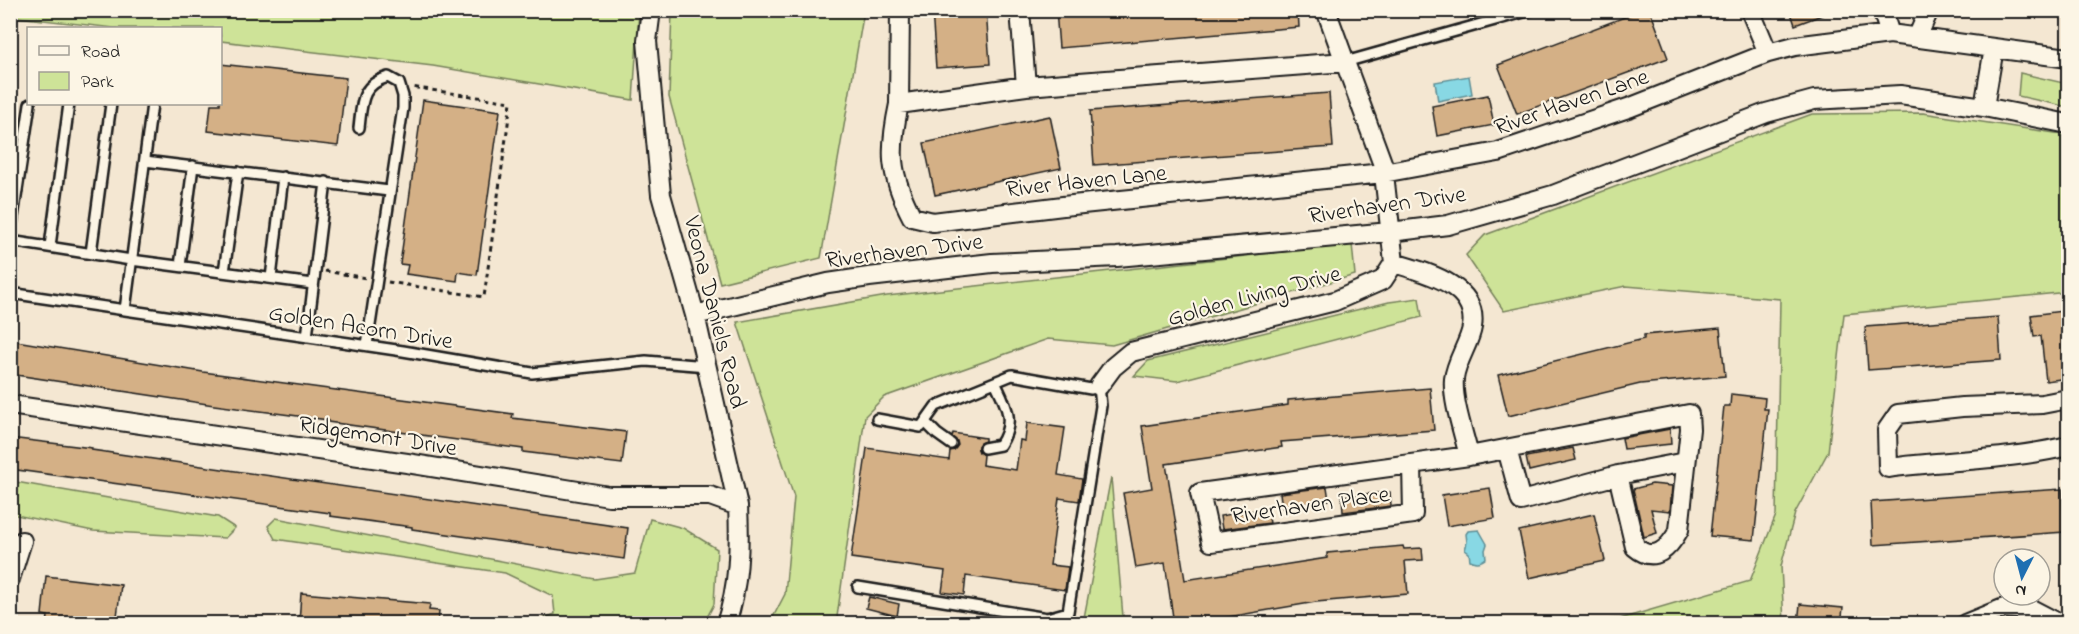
<svg xmlns="http://www.w3.org/2000/svg" width="2079" height="634" font-family="'Indie Flower',sans-serif">
<style>
.green{fill:#cee398;stroke:#75805a;stroke-width:1.5}
.water{fill:#88d8e4;stroke:#5d8d94;stroke-width:1.5}
.building{fill:#d4b086;stroke:#1c1c1c;stroke-width:1.5}
.lines{fill:none;stroke-linecap:round;stroke-linejoin:round}
.lane-casing{stroke:#1c1c1c;stroke-width:14}
.street-casing{stroke:#1c1c1c;stroke-width:22}
.path{stroke:#1c1c1c;stroke-width:3;stroke-dasharray:4.5 4.5;stroke-linecap:butt}
.lane{stroke:#fcf5e5;stroke-width:9}
.street{stroke:#fcf5e5;stroke-width:18}
.labels{text-anchor:middle;stroke-width:4.5;stroke-linejoin:round;paint-order:stroke}
.street-label{font-size:24px;fill:#1c1c1c;stroke:#fcf5e5}
</style>
<rect width="100%" height="100%" fill="#f4e7d2"/>
<filter id="ink" filterUnits="userSpaceOnUse"><feTurbulence type="fractalNoise" baseFrequency=".0167" numOctaves="2"/><feDisplacementMap in="SourceGraphic" scale="12" xChannelSelector="R" yChannelSelector="G"/><feConvolveMatrix kernelMatrix="1 2 1 2 8 2 1 2 1" color-interpolation-filters="sRGB"/></filter>
<g filter="url(#ink)">
<!-- green -->
<path class="green" d="M11 10 639 11 633 100 433 66 221 41 220 28H114L17 17 11 54Z
M672 11H864L821 258 720 283 669 97Z
M2020 73 2068 84V107L2018 96Z
M1923 113 2068 135V292L1844 314 1828 452 1795 513 1781 566 1784 623H1558L1620 619 1750 581 1776 515 1780 299 1626 286 1504 311 1466 255 1485 235 1812 114Z
M1352 244 1355 275 1112 345 1048 339 884 397 865 416 837 617 874 623H770L785 594 794 497 737 322 887 296Z
M1419 298 1422 317 1177 381 1134 376 1148 361 1389 302Z
M1111 477 1123 617 1130 623H1083Z
M10 481 218 517 235 528 225 538 93 531 11 514Z
M276 518 595 579 635 573 650 519 683 528 717 549 714 604 704 623H532L555 614 553 596 505 573 275 539 268 526Z"/>
<!-- water -->
<path class="water" d="M1469 76 1472 94 1438 101 1435 82Z
M1479 530 1487 544 1485 550 1486 558C1482 562 1476 563 1470 560L1469 553 1465 550 1467 542 1466 534 1468 531Z"/>
<!-- building -->
<path class="building" d="M932 10H986L990 64 936 68Z
M1056 10H1298L1299 27 1059 48Z
M1643 10H1650L1668 58 1517 114 1498 65Z
M1790 10H1829L1830 12 1795 25Z
M220 64 346 78 338 146 208 131 211 104H220Z
M1329 93 1333 147 1094 165 1090 111Z
M1488 95 1494 125 1437 136 1432 106Z
M423 100 500 111 477 275 458 272 457 281 406 274 408 265 400 264Z
M1050 116 1061 168 935 195 924 143Z
M2062 311 2067 349 2068 348V378L2046 381 2041 336 2034 337 2031 315Z
M1998 317 2001 360 1868 370 1865 327Z
M1720 328 1725 376 1640 384 1508 416 1498 375 1644 339V335Z
M10 340 203 372 513 414 512 418 626 432 622 464 523 452V449L328 422V420L214 405 10 374Z
M1430 388 1434 430 1281 442 1282 447 1166 464 1185 580 1327 558V553L1403 546 1404 549 1422 548 1423 560 1405 561 1408 594 1316 602 1188 624H1174L1165 563 1136 568 1123 493 1152 488 1142 426 1288 405V400Z
M1731 394 1765 398 1764 409H1768L1754 540 1710 536 1724 406H1730Z
M1027 423 1065 428 1058 475 1082 479 1079 501 1059 498 1050 565 1068 567 1065 590 966 576 964 595 942 592 945 571 851 558 867 448 949 460 950 451 954 450 958 445 957 441 952 437 953 433 985 438V441L980 443 978 446 979 452 983 455 982 465 1016 470 1020 440 1025 441Z
M1670 429 1671 444 1624 449 1622 438Z
M10 438 92 448V450L628 528 624 559 412 529V527L330 516V513L10 469Z
M1573 448 1576 460 1529 471 1526 457Z
M1652 484 1672 486 1670 511 1651 509 1657 533 1644 537 1633 489Z
M1327 487 1329 500 1282 508 1280 493Z
M1490 488 1495 518 1447 526 1442 495Z
M2062 489 2065 532 1873 545 1871 502Z
M1390 492 1391 506 1343 512 1342 496Z
M1267 508 1270 523 1222 529 1220 516Z
M1594 514 1605 561 1529 578 1519 531Z
M46 576 121 585 116 624H47L48 616 42 615Z
M301 593 430 604 429 610 439 611 438 624H299Z
M869 597 899 604 897 616 866 608Z
M1800 604 1843 608 1841 624H1798Z"/>
<g class="lines">
<!-- lane casing -->
<g class="lane-casing">
<path id="lane" d="M1345 62 1531 10
M359 128C362 104 360 85 388 77L399 83 403 96V108L367 345
M145 161 389 191
M10 237 30 104
M10 241 131 260 313 284
M50 246 69 104
M91 253 111 104
M180 266 193 166
M224 272 238 172
M271 278 283 177
M10 293 403 351 532 373 646 361 707 366
M125 310 152 104
M307 337 326 182
M925 422 937 434 951 444
M984 448 1000 445C1016 421 1006 405 995 382
M858 587 1047 618 1068 612 1101 406 1099 386 1091 389 1012 375 936 406 921 427 877 419"/>
</g>
<!-- street casing -->
<g class="street-casing">
<path id="street" d="M651 10 647 41 661 195 695 315 738 506C740 546 739 585 726 624
M900 10 899 104 1026 86 1345 62 1326 10
M1020 10 1026 86
M1750 10 1768 53
M1882 10 1890 34
M1917 38 1929 10
M899 104C889 151 889 173 912 217L933 222 1063 206 1383 173 1498 152 1631 107 1768 53 1795 46 1890 34 2068 58
M1984 107 1994 48
M1394 263C1423 272 1479 284 1472 327 1470 342 1456 361 1454 379 1452 401 1464 434 1469 456
M695 315 828 283 869 277 992 263 1117 257 1390 232 1448 225 1553 195 1766 113 1814 100 1900 95 1984 107 2068 124
M1099 386 1113 367 1131 352 1335 301 1383 280 1394 263 1383 165 1345 62
M2068 399 2042 404 1962 407 1898 414 1887 430 1888 468C1948 460 2010 460 2068 446
M10 405 407 463 609 496H710L738 506
M1507 449 1521 501 1618 475 1685 462
M1412 464 1413 514 1211 542 1200 493 1469 456 1689 414 1690 429 1679 530C1669 548 1655 564 1635 547L1618 475
M10 579 22 541
M1965 624 2004 608 2033 610 2060 624"/>
</g>
<!-- path -->
<path class="path" d="M325 271 366 278
M388 282 484 297 511 102 411 87"/>
<!-- lane -->
<use href="#lane" class="lane"/>
<!-- street -->
<use href="#street" class="street"/>
</g>
</g>
<g class="labels">
<!-- street labels -->
<g class="street-label">
<text transform="translate(1571 101) rotate(-19)" y="8">River Haven Lane</text>
<text transform="translate(1086 180) rotate(-6)" y="8">River Haven Lane</text>
<text transform="translate(1387 204) rotate(-8)" y="8">Riverhaven Drive</text>
<text transform="translate(904 250) rotate(-7)" y="8">Riverhaven Drive</text>
<text transform="translate(1254 295) rotate(-15)" y="8">Golden Living Drive</text>
<text transform="translate(716 312) rotate(76)" y="8">Veona Daniels Road</text>
<text transform="translate(361 326) rotate(9)" y="8">Golden Acorn Drive</text>
<text transform="translate(378 435) rotate(9)" y="8">Ridgemont Drive</text>
<text transform="translate(1310 504) rotate(-8)" y="8">Riverhaven Place</text>
</g>
</g>
<!-- margin -->
<rect width="2079" height="634" fill="none" stroke="#fcf5e5" stroke-width="36"/>
<rect x="18" y="18" width="2043" height="598" fill="none" stroke="#1c1c1c" stroke-width="2" filter="url(#ink)"/>
<!-- legend -->
<rect x="27" y="27" width="195" height="78" fill="#fcf5e5" stroke="#a29e95" stroke-width="1.5"/>
<rect x="39" y="46" width="30" height="9" fill="#fcf5e5" stroke="#a29e95" stroke-width="1.5"/>
<text x="81" y="57" font-size="18" fill="#1c1c1c">Road</text>
<rect x="39" y="72" width="30" height="18" fill="#cee398" stroke="#a29e95" stroke-width="1.5"/>
<text x="81" y="87" font-size="18" fill="#1c1c1c">Park</text>
<!-- north arrow -->
<g transform="translate(2022 577) rotate(186)"><circle r="28" fill="#fcf5e5" stroke="#a29e95" stroke-width="1.5"/>
<path d="M0-4.5L10 22L0 15L-10 22Z" fill="#1f6fb2"/>
<text y="-9" font-size="16" font-weight="bold" text-anchor="middle" fill="#1c1c1c">N</text>
</g>
</svg>
